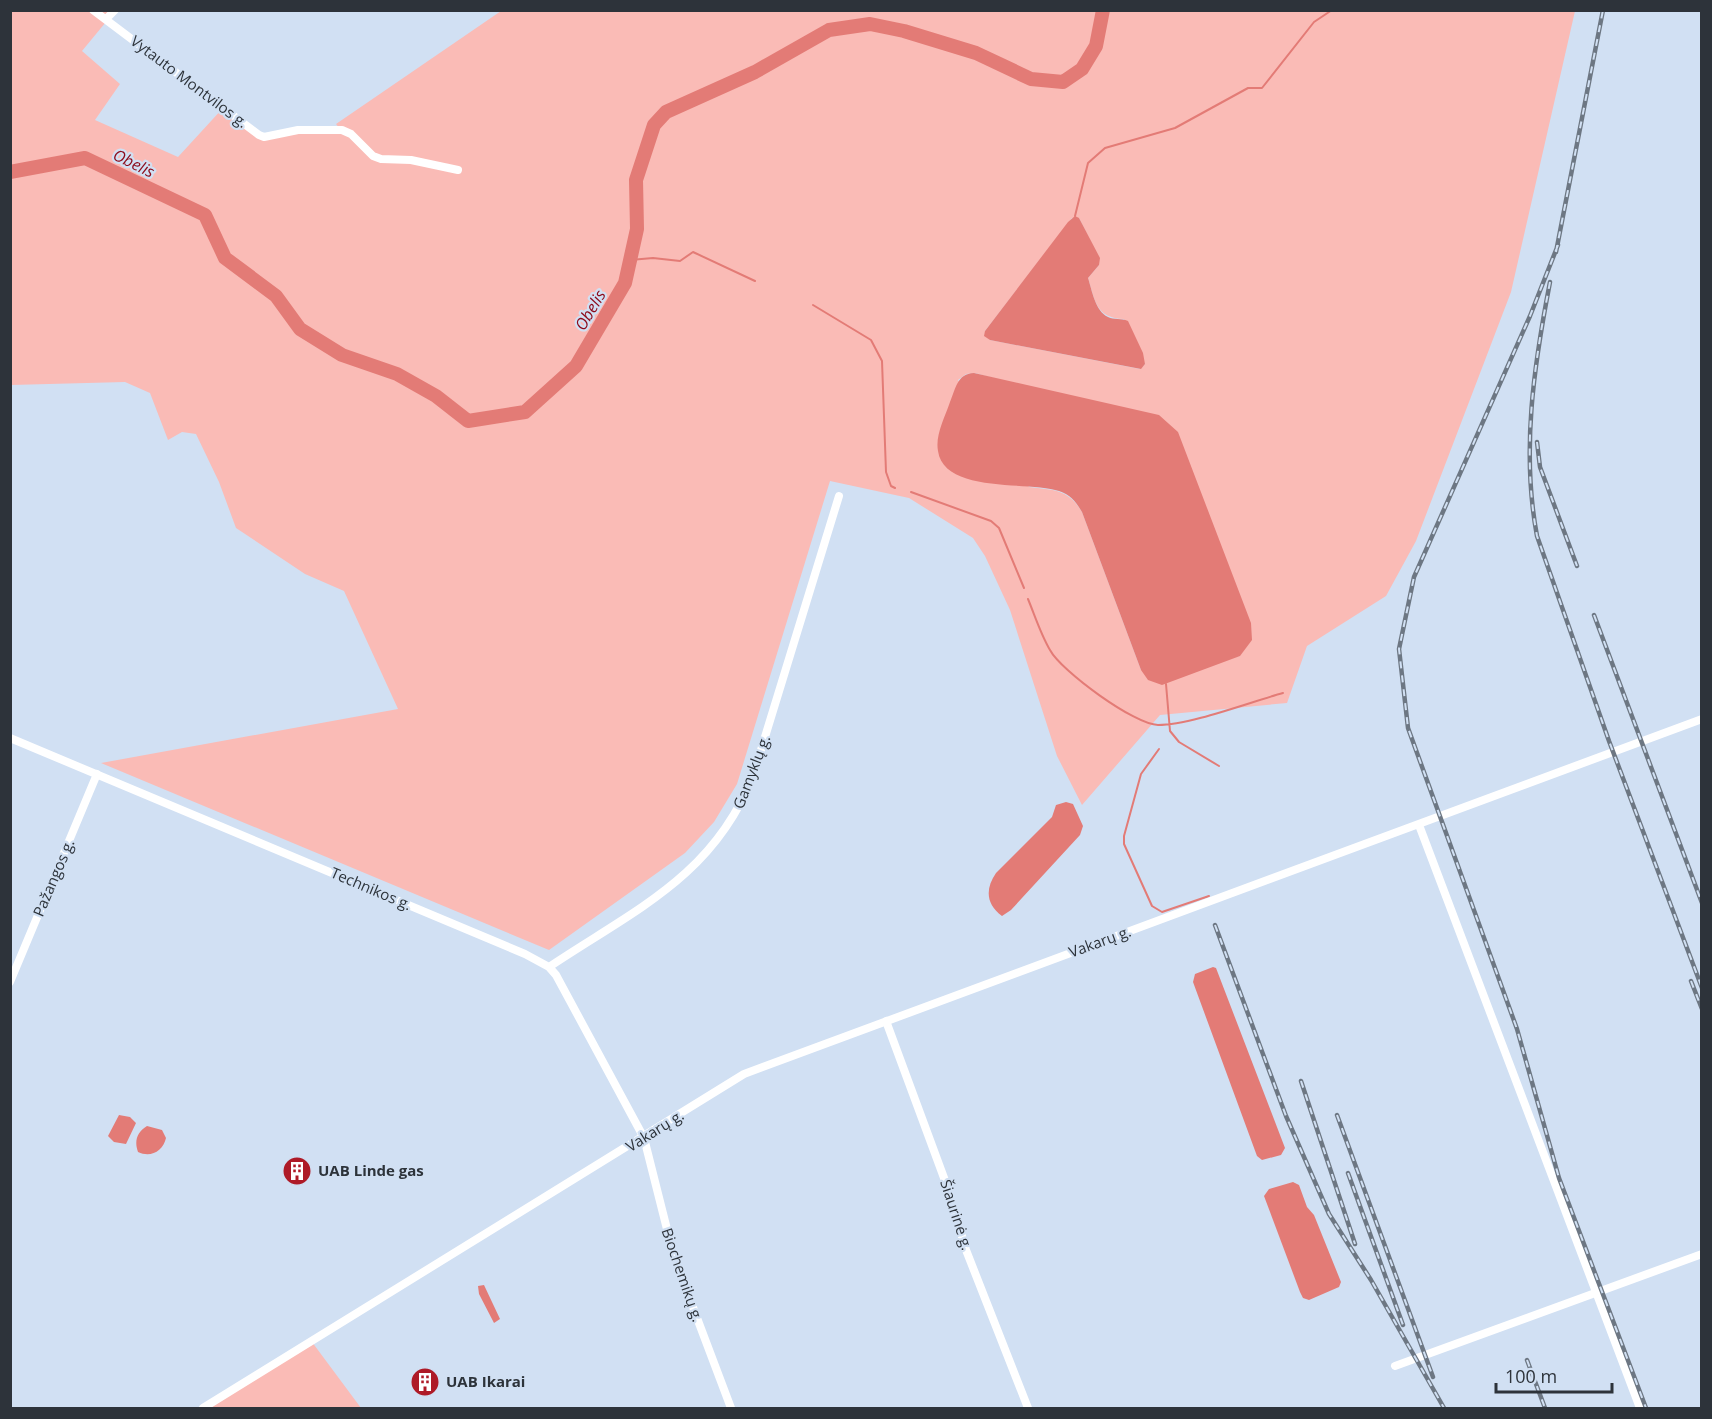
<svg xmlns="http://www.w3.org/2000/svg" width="1712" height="1419" font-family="'Open Sans',sans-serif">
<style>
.green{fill:#fabbb6;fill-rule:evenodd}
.water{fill:#e37b76}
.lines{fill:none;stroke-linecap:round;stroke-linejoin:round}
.stream{stroke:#e37b76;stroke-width:2}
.river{stroke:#e37b76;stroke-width:14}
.minor{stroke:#fff;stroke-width:8}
.rail-casing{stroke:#6d7783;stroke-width:4.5}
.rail{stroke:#d1e0f3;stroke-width:2;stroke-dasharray:7;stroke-linecap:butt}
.labels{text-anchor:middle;stroke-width:4.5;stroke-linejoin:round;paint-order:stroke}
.street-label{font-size:15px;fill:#2d333a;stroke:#d1e0f3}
.poi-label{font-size:15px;font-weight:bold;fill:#2d333a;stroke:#d1e0f3;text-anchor:start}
.water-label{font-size:16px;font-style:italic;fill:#8c0919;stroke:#d1e0f3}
</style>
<rect width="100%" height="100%" fill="#d1e0f3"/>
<!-- green -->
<path class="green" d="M10 11H115L82 51 120 84 95 120 178 157 223 108 259 135 341 130 336 124 501 11H1575L1511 292 1416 541 1386 596 1307 646 1287 703 1160 715 1082 805 1057 756 1010 610 985 556 973 538 909 498 830 481 737 784 714 822 685 853 549 950 101 763 398 709 344 591 305 574 236 528 219 482 196 434 182 432 168 440 150 393 125 382 11 385ZM1072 218H1079L1099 258V265L1088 278C1095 301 1096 318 1124 319L1145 364 1140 369 990 340 985 331ZM975 373 993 378 1240 656 1141 670 1082 512C1068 489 1054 490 1029 487L958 380 966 374Z
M312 1342 361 1408H203Z"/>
<!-- water -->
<path class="water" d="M1075 216 1079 218 1100 258 1099 265 1088 278C1092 290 1095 311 1108 317 1114 320 1121 318 1128 321L1143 353 1145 364 1141 369 990 340 984 336 985 331 1068 222Z
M974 373 1159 415 1178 432 1251 623 1252 640 1240 656 1162 685 1148 680 1141 670 1082 512C1076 502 1071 495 1059 491 1030 481 944 494 938 451 935 435 945 417 950 402 956 388 957 374 974 373Z
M1066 802 1073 804 1083 826 1080 835 1011 910 1002 916C986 904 985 889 996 873L1052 817 1056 805Z
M1213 967 1216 968 1285 1148 1281 1155 1262 1160 1257 1156 1193 982 1195 974Z
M119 1115 130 1117 136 1123 126 1144 114 1142 108 1136Z
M147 1126 162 1130 166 1138C163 1151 151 1158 138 1152 134 1141 137 1132 147 1126Z
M1293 1182 1299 1185 1307 1207 1314 1215 1341 1282 1339 1287 1309 1300 1303 1298 1300 1292 1264 1196 1269 1189Z
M484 1285 500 1319 494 1323 479 1294 478 1286Z"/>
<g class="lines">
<!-- stream -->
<path class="stream" d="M1075 216 1088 163 1105 148 1175 128 1248 88H1262L1314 22 1332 10
M630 260 653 258 680 261 693 252 755 281
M813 305 871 340 882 361 886 472 891 486 895 488
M911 492 991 521 999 528 1024 588
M1028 599C1035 616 1041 635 1050 650 1061 671 1135 725 1158 725 1190 725 1250 702 1283 693
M1166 684 1170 731 1179 742 1219 766
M1159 749 1141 774 1124 836V844L1152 906 1162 912 1209 896"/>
<!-- river -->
<path class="river" d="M10 172 85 158 205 215 225 258 276 296 300 329 342 355 397 374 436 396 468 421 525 412 576 366 625 283 637 229 636 180 654 125 666 112 755 72 829 30 870 24 904 31 976 53 1031 79 1063 82 1082 69 1096 46 1103 10"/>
<!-- minor -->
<path class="minor" d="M93 10 259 135 264 137 298 130H342L351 134 373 156 381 159 411 160 458 170
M106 19 115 10
M10 738 525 954 549 967 556 975 644 1138 674 1257 731 1408
M1419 825 1640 1408
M549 967C634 910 713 877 753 776L839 496
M10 982 97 774
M886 1021 947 1186 966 1250 1028 1408
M1395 1366 1702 1254
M203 1408 744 1074 1702 719"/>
<!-- rail casing -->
<g class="rail-casing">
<path id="rail" d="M1558 245 1530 316 1414 577 1399 649 1408 728 1517 1029 1559 1178 1646 1408
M1556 252 1603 10
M1550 282C1534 365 1521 451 1537 536L1609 741 1702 988
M1537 442 1540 467 1577 566
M1594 615 1702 903
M1215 925 1286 1116 1329 1214 1371 1280 1444 1408
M1691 981 1702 1009
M1301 1081 1355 1244
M1337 1115 1433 1377
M1348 1173 1403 1325
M1527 1360 1545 1408"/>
</g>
<!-- rail -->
<use href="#rail" class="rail"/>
</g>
<!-- icons -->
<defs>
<g id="building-disc" transform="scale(1.5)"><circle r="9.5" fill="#ae1a27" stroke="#d1e0f3"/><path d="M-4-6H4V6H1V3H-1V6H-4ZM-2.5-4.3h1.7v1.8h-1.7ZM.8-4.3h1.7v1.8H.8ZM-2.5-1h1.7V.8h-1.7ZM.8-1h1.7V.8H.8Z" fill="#fff"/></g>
</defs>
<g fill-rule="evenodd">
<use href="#building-disc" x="297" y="1171"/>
<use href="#building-disc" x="425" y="1382"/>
</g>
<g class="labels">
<!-- street labels -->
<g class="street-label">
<text transform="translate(189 82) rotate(37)" y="5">Vytauto Montvilos g.</text>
<text transform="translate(752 772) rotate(-69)" y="5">Gamyklų g.</text>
<text transform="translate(54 878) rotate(-67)" y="5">Pažangos g.</text>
<text transform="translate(371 889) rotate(23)" y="5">Technikos g.</text>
<text transform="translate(1100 942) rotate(-20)" y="5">Vakarų g.</text>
<text transform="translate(655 1131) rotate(-32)" y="5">Vakarų g.</text>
<text transform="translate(956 1215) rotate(72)" y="5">Šiaurinė g.</text>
<text transform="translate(682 1275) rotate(71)" y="5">Biochemikų g.</text>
</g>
<!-- poi labels -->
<g class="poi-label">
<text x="318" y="1176">UAB Linde gas</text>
<text x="446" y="1387">UAB Ikarai</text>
</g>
<!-- water labels -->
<g class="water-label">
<text transform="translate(134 163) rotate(26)" y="6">Obelis</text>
<text transform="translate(590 310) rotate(-59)" y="6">Obelis</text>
</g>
</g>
<!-- border -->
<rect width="1712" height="1419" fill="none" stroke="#2d333a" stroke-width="24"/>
<!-- scale -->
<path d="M1496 1383v9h116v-9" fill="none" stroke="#2d333a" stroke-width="3"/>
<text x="1505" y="1383" font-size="18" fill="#2d333a" stroke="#d1e0f3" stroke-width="4.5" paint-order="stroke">100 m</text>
</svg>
